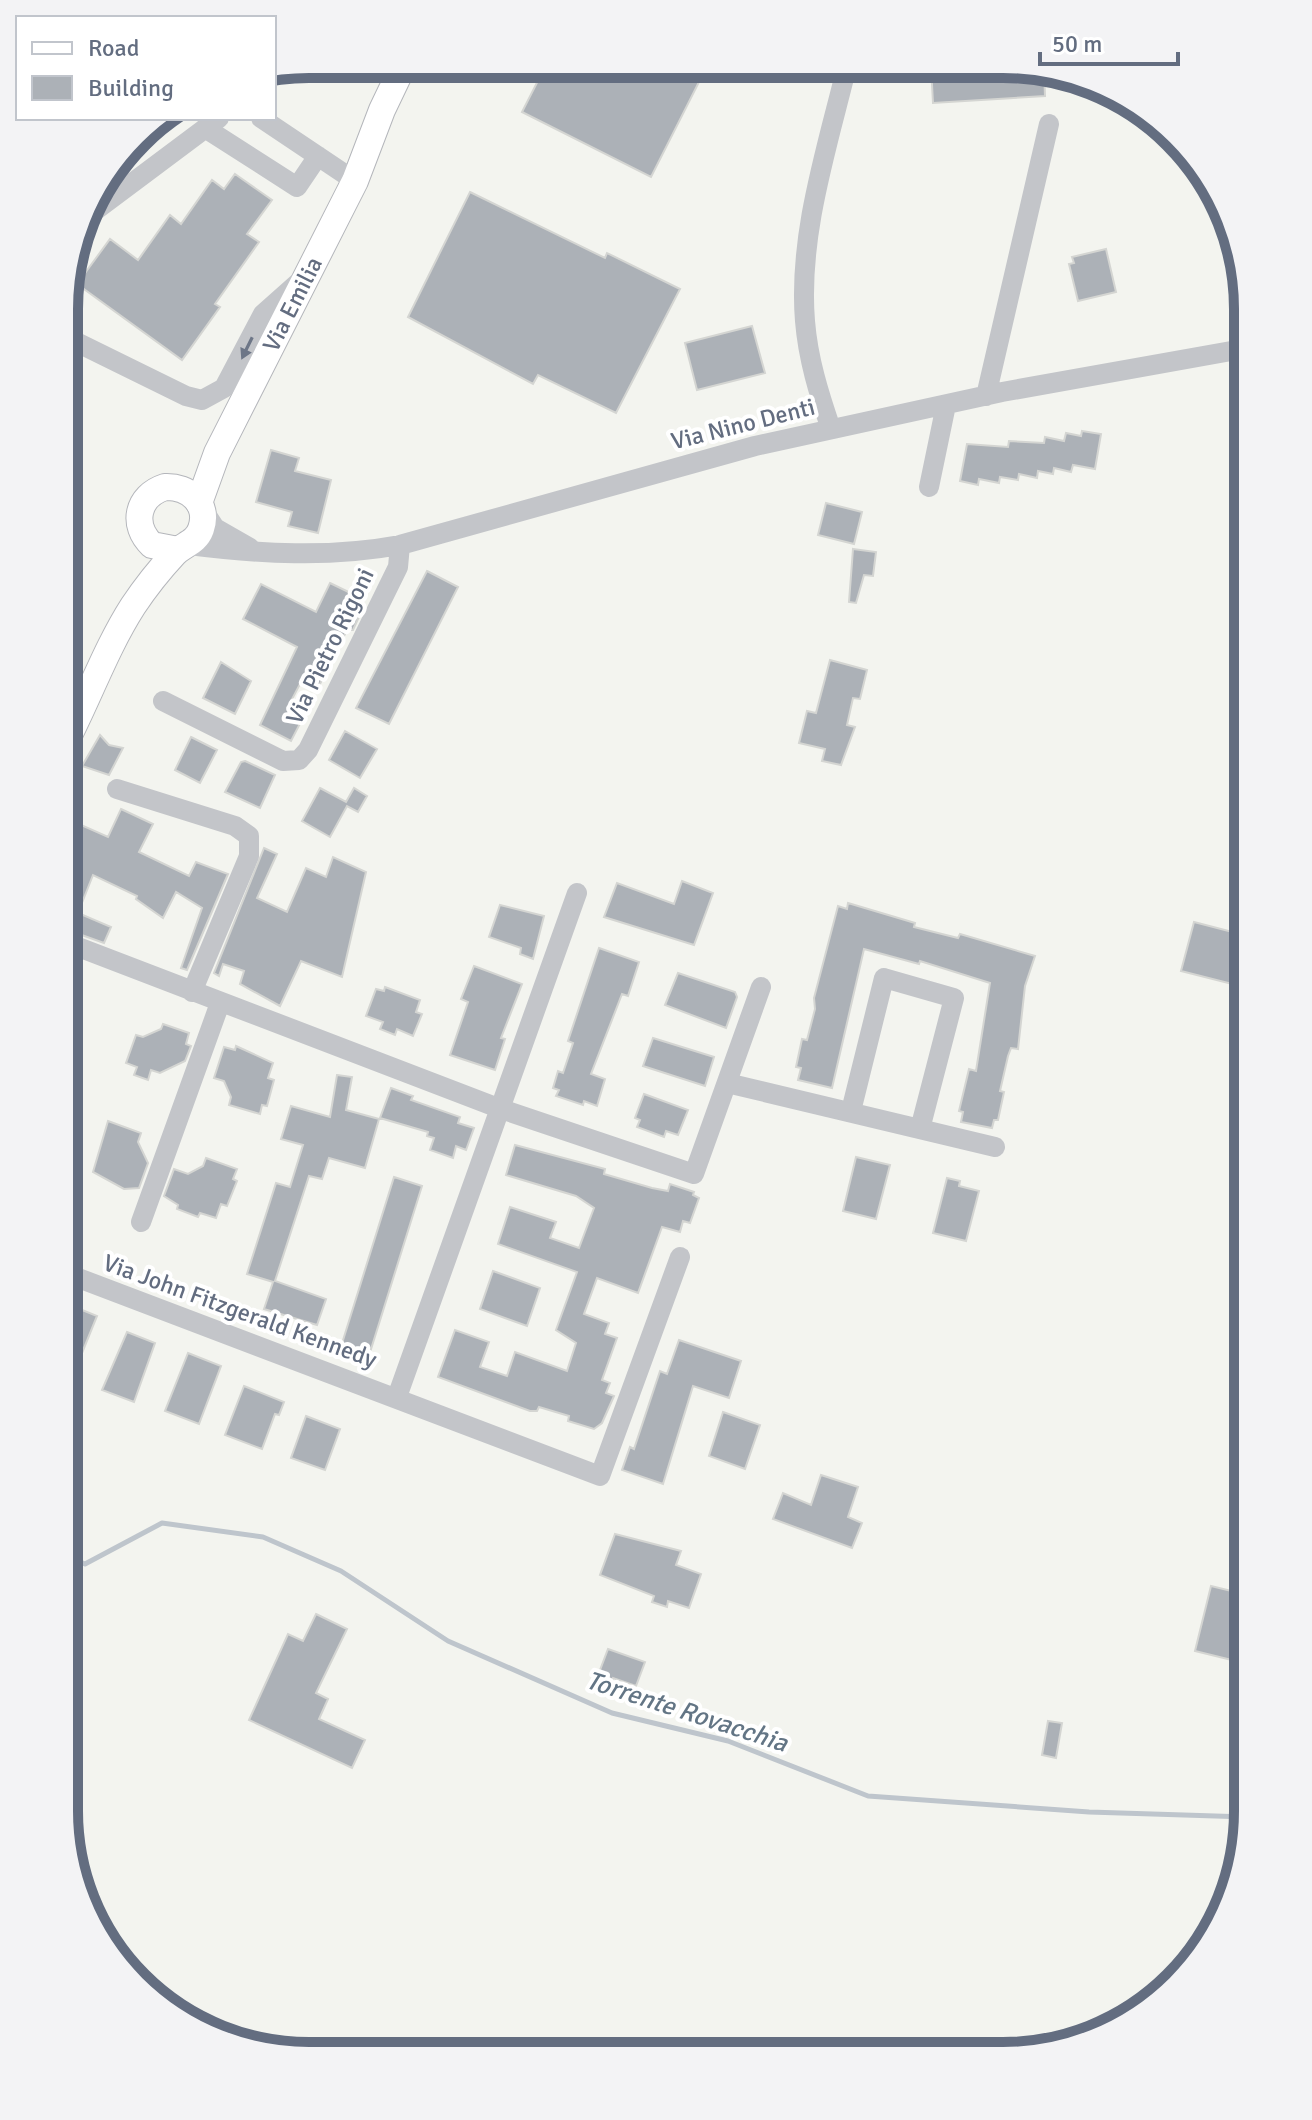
<svg xmlns="http://www.w3.org/2000/svg" width="1312" height="2120" font-family="Signika,sans-serif">
<style>
.lines{fill:none;stroke-linecap:round;stroke-linejoin:round}
.stream{stroke:#bec5cc;stroke-width:5}
.building{fill:#acb1b7;stroke:#d4d5d2;stroke-width:2}
.major-casing{stroke:#b4b6bb;stroke-width:28}
.minor{stroke:#c3c5c9;stroke-width:20}
.major{stroke:#fff;stroke-width:26}
.oneway{fill:#6d7687}
.labels{text-anchor:middle;stroke-width:8;stroke-linejoin:round;paint-order:stroke}
.street-label{font-size:24px;fill:#636d80;stroke:#fff}
.water-label{font-size:26px;font-style:italic;fill:#637585;stroke:#fff}
.rim{fill:none;stroke:#636d80;stroke-width:10}
</style>
<rect width="100%" height="100%" fill="#f3f4ef"/>
<g class="lines">
<!-- stream -->
<path class="stream" d="M64 1555 85 1564 162 1523 263 1537 341 1571 448 1641 612 1713 728 1741 868 1796 1089 1812 1247 1817"/>
</g>
<!-- building -->
<path class="building" d="M546 65H671L700 80 651 177 522 112Z
M931 66H1035L1044 70 1045 96 933 103Z
M235 174 272 200 247 234 259 242 215 304 220 307 182 360 77 284 110 239 138 260 170 215 181 224 212 180 224 189Z
M470 192 605 258 607 253 680 289 616 413 538 375 533 384 408 317Z
M1106 249 1116 292 1078 301 1069 264 1074 263 1072 257Z
M752 326 765 373 697 390 685 343Z
M1082 431 1101 434 1095 469 1073 465 1071 472 1054 468 1053 474 1038 471 1037 478 1019 474 1018 480 1000 477 999 483 979 479 978 485 960 481 967 444 1008 447 1009 441 1044 443 1045 437 1064 441 1066 433 1081 436Z
M271 450 299 458 295 471 331 480 318 533 288 526 292 512 256 502Z
M826 503 862 512 854 544 818 535Z
M853 549 876 552 873 576 864 575 856 603 849 602Z
M427 571 458 587 389 724 356 708Z
M330 583 363 599 359 608 362 610 353 630H347L317 690 301 682 291 701 307 710 291 741 260 725 297 647 243 619 261 584 316 612Z
M830 660 867 670 860 699 853 698 847 725 855 727 841 765 822 761 825 749 799 743 807 711 816 713Z
M221 662 251 681 235 714 203 698Z
M345 731 377 749 360 778 329 760Z
M100 735 109 745 123 748 109 775 82 766Z
M191 737 217 750 200 783 175 770Z
M245 761 275 775 260 808 225 792 241 762Z
M320 788 346 802 354 788 367 796 358 812 347 806 330 837 302 821Z
M121 809 153 824 139 852 189 876 196 862 228 874 187 970 181 968 202 908 176 892 163 918 136 899 137 896 93 875 78 913 111 927 104 943 65 929V854L79 824 108 837Z
M264 848 277 854 257 898 287 912 306 868 326 877 333 857 366 872 342 977 301 961 280 1006 240 984 244 971 223 964 219 976 214 973Z
M682 881 713 893 694 945 604 917 617 883 674 904Z
M848 903 915 923 914 927 958 938 960 934 1035 956 1025 986 1018 1049 1011 1048 1008 1056 1000 1091 1004 1092 998 1120H994L992 1128 961 1122 963 1112 959 1111 969 1069 976 1071 990 983 920 961 919 964 864 949 832 1088 798 1080 801 1068 796 1067 802 1039 807 1040 815 1009 814 998 838 906 847 909Z
M500 905 544 916 533 959 520 954 521 948 489 937Z
M1194 922 1248 936V988L1181 971Z
M599 948 639 962 628 996 622 994 591 1074 605 1079 597 1106 584 1101 583 1105 556 1096 559 1090 553 1088 558 1071 563 1073 573 1043 568 1041Z
M474 966 522 984 501 1038 505 1039 495 1070 450 1055 468 1002 461 999Z
M678 973 735 992 737 997 726 1028 665 1005Z
M385 987 420 1000 416 1012 422 1014 413 1036 397 1029 395 1035 380 1029 383 1022 366 1016 376 989 384 991Z
M163 1024 189 1033 186 1044 191 1046 185 1061 160 1073 151 1070 148 1080 134 1075 137 1067 126 1063 136 1035 143 1037 161 1029Z
M653 1038 714 1057 705 1086 643 1066Z
M236 1046 273 1063 268 1078 274 1080 267 1106 262 1105 260 1114 229 1105 231 1097 224 1081 214 1078 224 1047 235 1050Z
M337 1075 352 1077 346 1110 379 1119 365 1168 329 1158 322 1179 309 1176 275 1281 326 1299 317 1325 264 1309 273 1282 247 1274 276 1183 290 1187 303 1145 281 1139 291 1106 330 1117Z
M391 1088 413 1096 411 1100 460 1117 458 1123 474 1128 466 1150 456 1146 453 1158 430 1150 434 1138 427 1136 428 1132 380 1118Z
M644 1094 688 1110 678 1135 666 1131 664 1137 637 1127 640 1120 635 1118Z
M108 1121 141 1133 138 1142 148 1163 139 1188 124 1189 93 1172Z
M515 1145 605 1169 604 1174 652 1188 668 1191 670 1184 694 1192 693 1195 699 1198 690 1223 683 1221 680 1232 662 1227 638 1293 597 1278 584 1314 609 1323 605 1334 617 1338 602 1380 610 1383 606 1393 614 1396 602 1423 594 1429 568 1421 569 1416 539 1407 537 1411H530L438 1377 455 1330 489 1342 480 1367 507 1376 515 1352 567 1371 576 1343 556 1330 577 1272 498 1244 510 1207 556 1222 550 1238 579 1248 594 1208 576 1196 506 1175Z
M856 1157 890 1165 876 1219 843 1211Z
M206 1158 237 1169 233 1179 237 1181 227 1206 221 1204 216 1218 200 1213 198 1217 177 1209 178 1205 164 1196 174 1169 188 1174 203 1166Z
M394 1177 422 1186 367 1362 339 1353Z
M947 1178 960 1181 959 1186 979 1191 966 1241 933 1233Z
M493 1271 540 1288 527 1326 480 1309Z
M65 1303 97 1316 65 1395Z
M127 1332 155 1343 134 1402 102 1390Z
M679 1340 741 1361 729 1398 693 1386 663 1484 622 1470 630 1447 634 1449 660 1371 667 1374Z
M188 1353 221 1366 199 1424 165 1411Z
M244 1386 284 1402 279 1415 275 1414 262 1449 225 1435Z
M723 1412 760 1425 745 1469 709 1456Z
M306 1416 340 1429 325 1470 291 1458Z
M821 1475 858 1487 848 1517 862 1523 852 1548 773 1519 783 1493 811 1505Z
M615 1534 681 1551 676 1565 701 1574 689 1608 668 1601 667 1607 652 1602 654 1596 600 1575Z
M1211 1586 1248 1595V1664L1195 1651Z
M316 1614 347 1629 316 1693 328 1699 319 1719 365 1740 352 1768 249 1720 288 1634 303 1641Z
M608 1649 645 1662 636 1686 613 1678 611 1684 597 1678Z
M1048 1721 1062 1723 1056 1758 1042 1755Z"/>
<g class="lines">
<!-- major casing -->
<g class="major-casing">
<g id="major">
<path id="s1" d="M199 503 217 453 355 181 382 110 404 64"/>
<path d="M65 743C88 699 106 648 133 606 145 588 161 568 175 553 184 544 196 543 201 529 210 503 188 486 165 487 137 496 131 525 152 545L178 550"/>
</g>
</g>
<!-- minor -->
<path class="minor" d="M261 118 355 181
M205 128 297 187 318 156
M84 219 219 118
M66 337 186 396 202 400 224 388 263 314 299 282
M986 396 1049 124
M831 429C819 394 808 359 805 321 798 236 827 148 847 66
M929 487 946 405
M202 508 215 528 250 548
M189 545C260 554 330 558 400 545L755 446 1002 392 1248 348
M163 701 283 761 299 760 308 750 398 567 400 545
M117 789 235 826 249 836V856L192 992
M65 942 501 1109 694 1174 761 987
M727 1083 995 1147
M851 1111 884 978 954 998 920 1129
M141 1222 220 1003
M65 1273 600 1476 680 1257
M397 1397 577 893"/>
<!-- major -->
<use href="#major" class="major"/>
</g>
<!-- one-way arrows -->
<defs><path id="oneway-solid" d="M-6-.8H1V-3.2L6.5 0L1 3.2V.8H-6Z" transform="scale(2)"/></defs>
<use class="oneway" href="#oneway-solid" transform="translate(247 348) rotate(116)"/>
<g class="labels">
<!-- street labels -->
<g class="street-label">
<text dy="8" stroke="none"><textPath href="#s1" startOffset="220">Via Emilia</textPath></text>
<text transform="translate(743 424) rotate(-14)" y="8">Via Nino Denti</text>
<text transform="translate(330 646) rotate(-64)" y="8">Via Pietro Rigoni</text>
<text transform="translate(240 1311) rotate(20)" y="8">Via John Fitzgerald Kennedy</text>
</g>
<!-- water labels -->
<g class="water-label">
<text transform="translate(687 1711) rotate(18)" y="9">Torrente Rovacchia</text>
</g>
</g>
<!-- crop -->
<path d="M0 0H1312V2120H0ZM309 78H1003A231 231 0 0 1 1234 309V1811A231 231 0 0 1 1003 2042H309A231 231 0 0 1 78 1811V309A231 231 0 0 1 309 78Z" fill="#f3f3f5" fill-rule="evenodd"/>
<path class="rim" d="M309 78H1003A231 231 0 0 1 1234 309V1811A231 231 0 0 1 1003 2042H309A231 231 0 0 1 78 1811V309A231 231 0 0 1 309 78Z"/>
<!-- legend -->
<rect x="16" y="16" width="260" height="104" fill="#ffffff" stroke="#c1c5cc" stroke-width="2"/>
<rect x="32" y="42" width="40" height="12" fill="#ffffff" stroke="#c1c5cc" stroke-width="2"/>
<text x="88" y="56" font-size="24" fill="#636d80">Road</text>
<rect x="32" y="76" width="40" height="24" fill="#acb1b7" stroke="#c1c5cc" stroke-width="2"/>
<text x="88" y="96" font-size="24" fill="#636d80">Building</text>
<!-- scale -->
<path d="M1040 52v12h138v-12" fill="none" stroke="#636d80" stroke-width="4"/>
<text x="1052" y="52" font-size="24" fill="#636d80" stroke="#ffffff" stroke-width="6" paint-order="stroke">50 m</text>
</svg>
